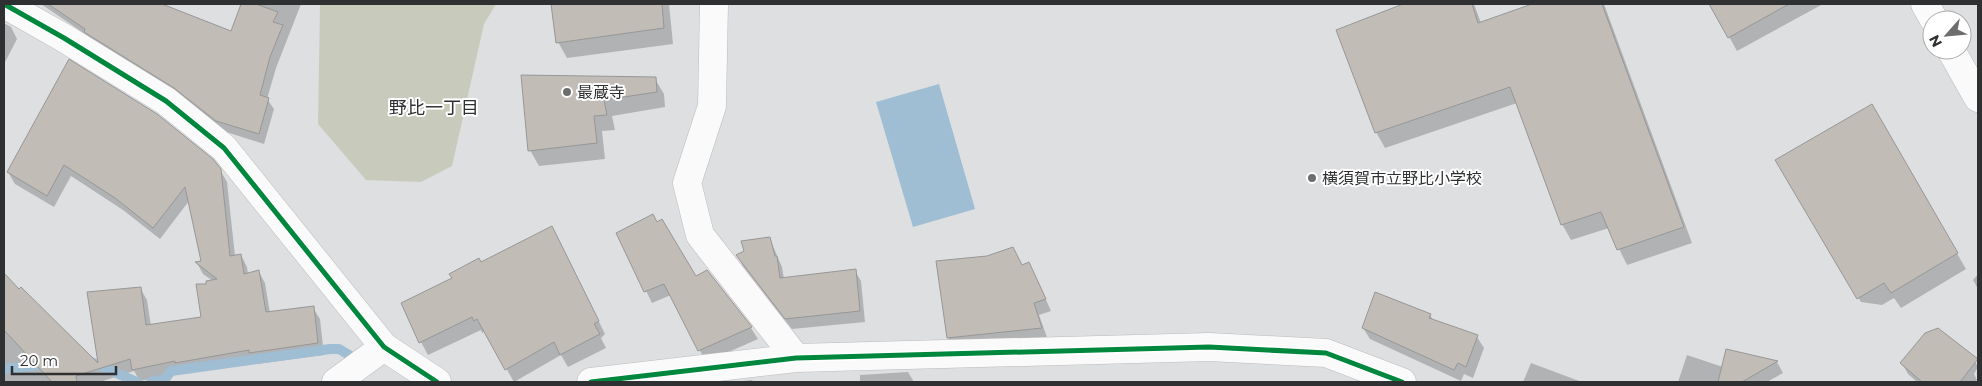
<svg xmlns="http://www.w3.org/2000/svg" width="1982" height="386" font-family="Montserrat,'Noto Sans JP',sans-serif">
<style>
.green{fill:#c8cbbc}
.water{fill:#9fbdd3}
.shadow{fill:#0003}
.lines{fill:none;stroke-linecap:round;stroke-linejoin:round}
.stream{stroke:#9fbdd3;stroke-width:10}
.building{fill:#c2bcb7;stroke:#979797}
.minor-casing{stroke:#babbbd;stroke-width:29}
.minor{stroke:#fafafa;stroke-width:28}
.cycleway-casing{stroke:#fff;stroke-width:8}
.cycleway{stroke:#00873e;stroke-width:5}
.poi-dot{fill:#6c6d6f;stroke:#fff;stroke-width:2}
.labels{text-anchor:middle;stroke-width:4;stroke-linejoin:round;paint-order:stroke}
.poi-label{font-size:16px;fill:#2f3031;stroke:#fff;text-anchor:start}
.neighbourhood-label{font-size:18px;fill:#2f3031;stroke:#fff}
</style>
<rect width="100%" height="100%" fill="#dddfe1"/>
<!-- green -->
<path class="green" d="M320 4H496L484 24 452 166 421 182 366 180 318 124Z"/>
<!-- water -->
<path class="water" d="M939 84 975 209 913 227 876 102Z"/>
<!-- shadow -->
<path class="shadow" d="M41 4H161L231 33 243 4H301L276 68 267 99 274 109 264 144 223 131 91 42 88 36Z
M553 4H669L673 44 567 58 558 42Z
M1406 4H1474L1481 23 1535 4H1604L1692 243 1627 265 1609 228 1571 240 1562 224 1517 103 1385 148 1376 132 1337 30Z
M1711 4H1823L1737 51Z
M4 23 11 27 17 39 4 64Z
M69 61 220 170 227 182 235 256 241 255 247 267 248 274 259 272 265 283 270 313 313 308 320 319 324 355 257 364 256 362 183 374 182 372 140 381 134 371 100 382H4V275L99 366 140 288 147 300 151 326 202 318 213 281 203 274 197 263 203 262 189 201 160 239 123 210 71 176 54 207 15 184 8 172Z
M523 76 655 79 664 94 665 107 612 116 615 130 602 131 605 159 539 166 530 150Z
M1871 106 1966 269 1901 308 1894 298 1882 305 1861 302 1777 160Z
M618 234 695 277 707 271 751 328 758 339 706 362 671 295 652 303Z
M770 239 782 267 784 279 855 271 861 281 865 322 792 329 743 266 738 256Z
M559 240 605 334 601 338 606 348 568 367 561 355 514 382 485 331 482 333 481 330 428 355 421 342 481 264Z
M938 262 1022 266 1035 275 1051 311 1039 315 1048 340 955 349 948 338Z
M1978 274V289L1973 280Z
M1430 315 1434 321 1477 337 1484 348 1473 378 1464 374 1461 381 1370 339 1363 328Z
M1727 350 1777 362 1783 373 1767 382H1678L1687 355 1723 367Z
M1972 356 1978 367 1974 374 1977 380 1975 382H1917L1908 374 1902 363Z
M1531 363 1582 382H1523Z
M908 372 914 382H860V375Z
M752 380 753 382H734Z"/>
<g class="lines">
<!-- stream -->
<path class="stream" d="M91 362 137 382
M4 369 50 364
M151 382 165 379 171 371 330 349H339L349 355"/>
</g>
<!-- building -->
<path class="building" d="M48 4H162L231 31 241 4H256L278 12 273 22 283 25 270 57 260 95 269 98 259 134 216 121 174 88 84 32 85 29Z
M551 4H662L664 28 556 43Z
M1403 4H1472L1478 23 1532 4H1602L1684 227 1617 250 1601 212 1561 225 1510 87 1375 133 1336 30Z
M1709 4H1789L1728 38Z
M69 59 157 114 213 159 221 169 230 256 241 254 244 274 259 270 266 312 314 306 318 343 249 353V350L175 363V361L132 370 130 359 76 376 77 382H52L4 330V273L19 289 21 287 98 363 87 292 141 287 146 325 201 317 196 284H206V281L217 279 195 262 201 261 185 187 153 228 115 198 64 165 47 196 7 172Z
M521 75 656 77 657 92 604 100 607 115 594 116 597 143 528 151Z
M1872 104 1958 253 1891 293 1884 283 1857 299 1775 160Z
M653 214 657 222 662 219 696 276 707 270 752 327 698 351 664 284 644 292 616 233Z
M552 226 599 321 594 324 600 334 560 355 554 342 505 370 477 319 474 321 472 317 419 343 401 303 452 278 449 274 479 258 481 262Z
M770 237 775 256H777L780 278 856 269 860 311 785 319 736 255 744 251 741 241Z
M1013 247 1022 265 1029 262 1046 299 1034 303 1042 328 947 338 936 261 987 256Z
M1375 292 1431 314 1429 318 1478 335 1466 367 1458 363 1454 370 1362 328Z
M1938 328 1978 359 1960 382H1922L1900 363 1925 333Z
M1726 349 1778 361 1742 382H1718Z"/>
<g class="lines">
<!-- minor casing -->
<g class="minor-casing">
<path id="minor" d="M4 4 64 38 166 101 224 148 384 347 437 382
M714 4 712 106 687 183 700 235 796 358
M1925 4 1934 20
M1951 50 1978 98
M336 382 384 347
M591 382 796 358 1209 347 1326 353 1402 382"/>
</g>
<!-- minor -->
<use href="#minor" class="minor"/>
<!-- cycleway casing -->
<g class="cycleway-casing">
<path id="cycleway" d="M4 4 64 38 166 101 224 148 384 347 437 382
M591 382 796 358 1209 347 1326 353 1402 382"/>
</g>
<!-- cycleway -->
<use href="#cycleway" class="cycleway"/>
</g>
<!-- markers -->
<g class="poi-dot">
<circle cx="567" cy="92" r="5"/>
<circle cx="1312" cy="178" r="5"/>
</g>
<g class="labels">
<!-- poi labels -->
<g class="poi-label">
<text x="577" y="98">最蔵寺</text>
<text x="1322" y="184">横須賀市立野比小学校</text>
</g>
<!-- neighbourhood labels -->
<g class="neighbourhood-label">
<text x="434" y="114">野比一丁目</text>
</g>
</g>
<!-- border -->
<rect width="1982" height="386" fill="none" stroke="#2f3031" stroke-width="10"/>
<!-- north arrow -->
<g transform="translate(1947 35) rotate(243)"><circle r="24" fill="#ffffff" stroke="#acacad"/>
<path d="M0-4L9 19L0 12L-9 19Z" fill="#6c6d6f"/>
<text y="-8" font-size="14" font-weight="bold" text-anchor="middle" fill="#2f3031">N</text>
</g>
<!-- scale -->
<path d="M12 366v8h104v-8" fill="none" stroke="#2f3031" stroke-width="2.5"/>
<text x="20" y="366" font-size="15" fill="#2f3031" stroke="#ffffff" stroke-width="4" paint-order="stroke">20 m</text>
</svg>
